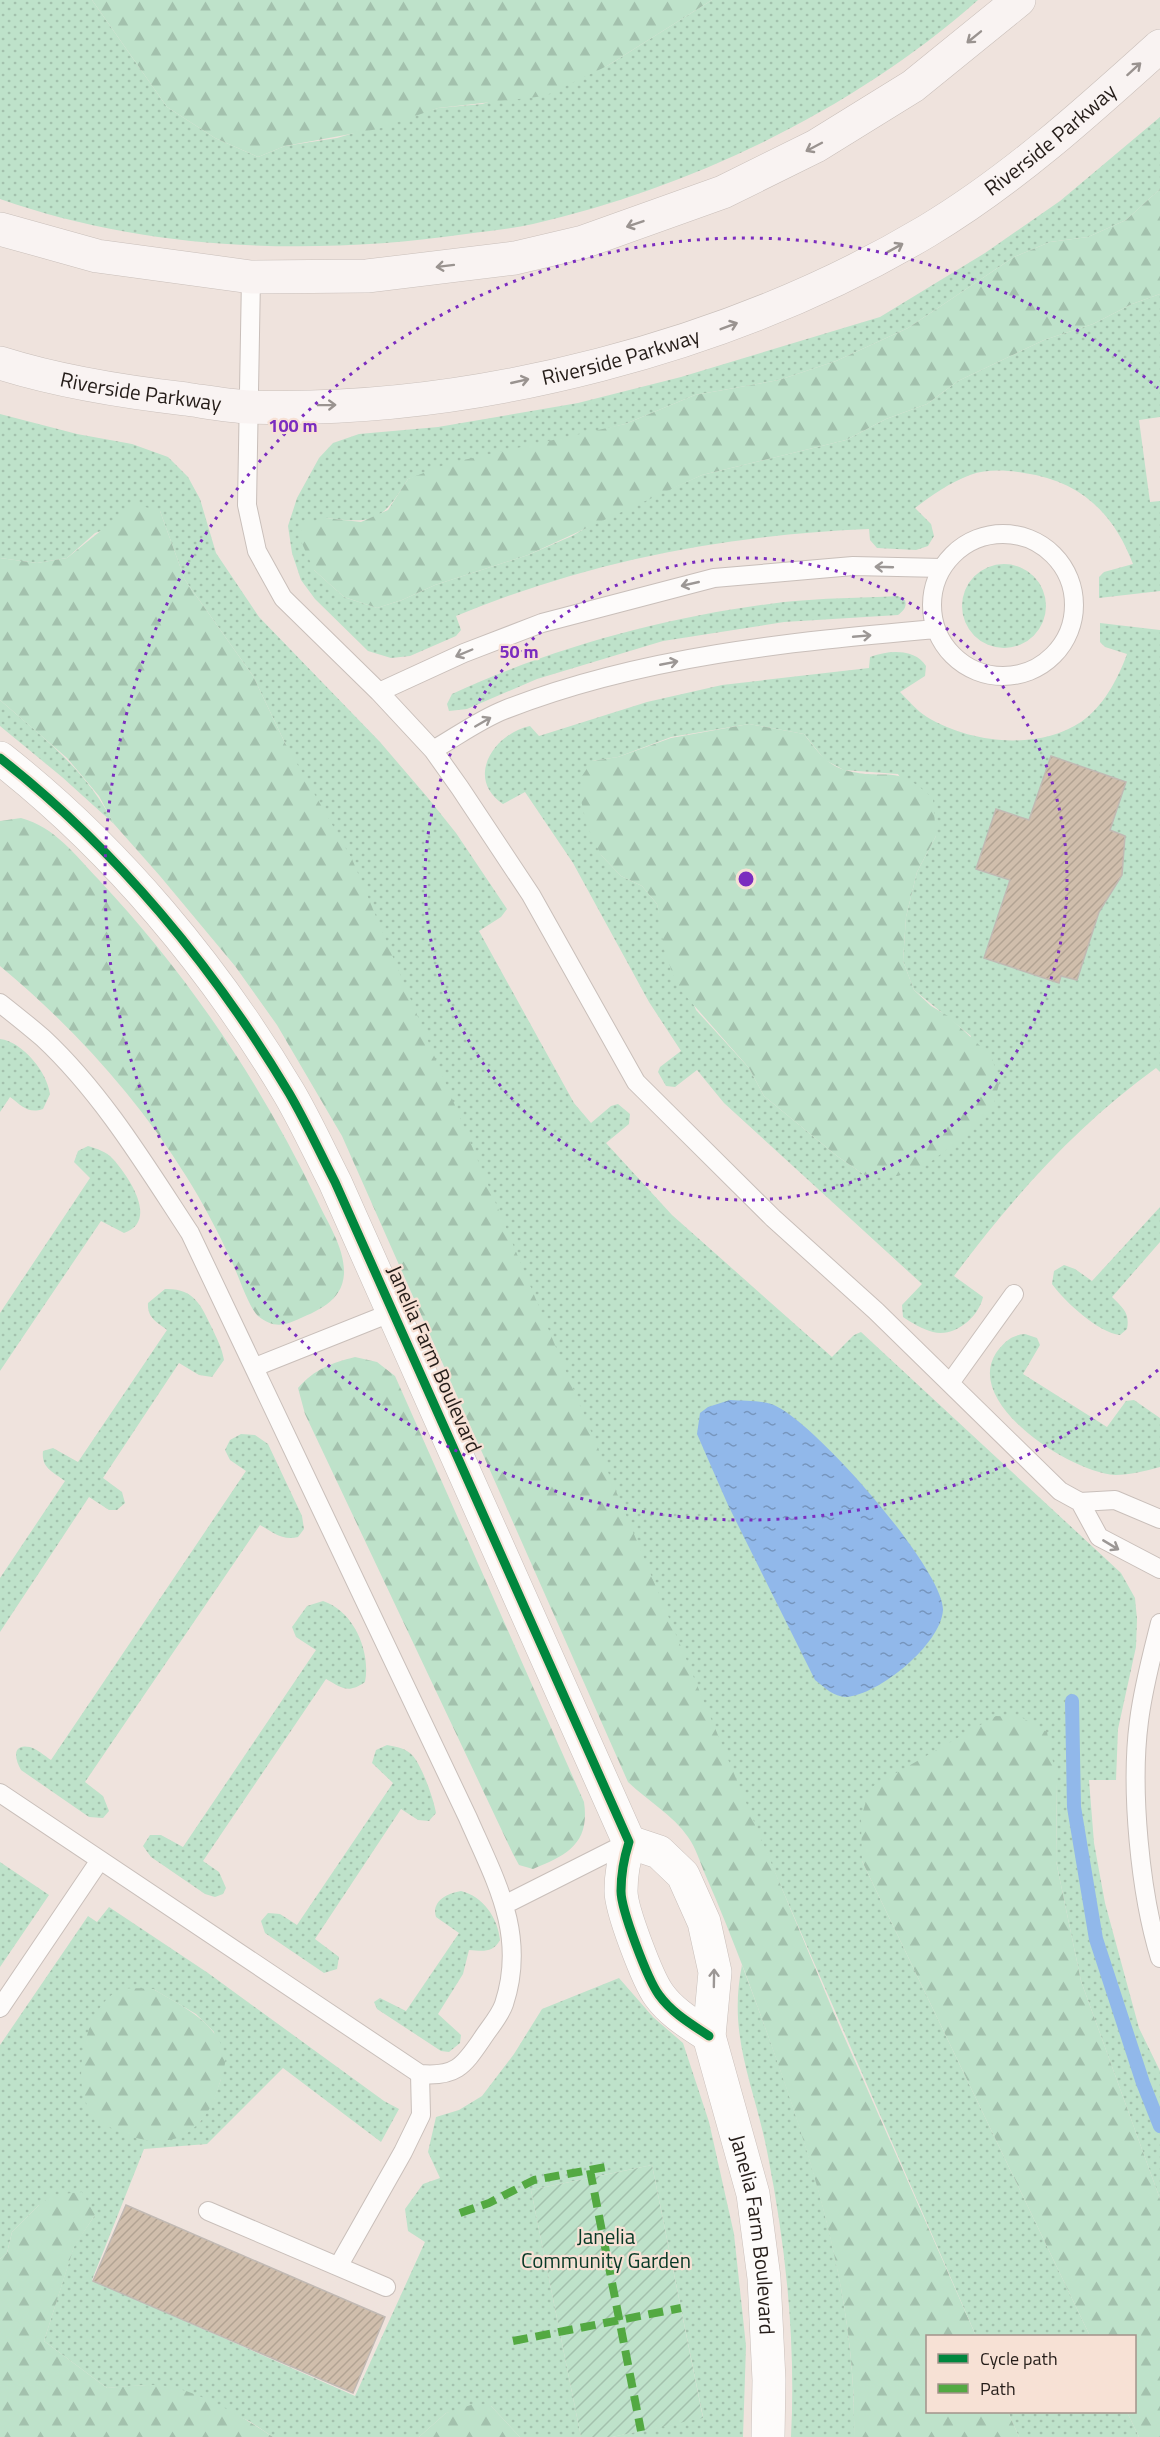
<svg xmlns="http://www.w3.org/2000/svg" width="1160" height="2437" font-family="'Titillium Web',sans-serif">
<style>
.grass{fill:url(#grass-dots);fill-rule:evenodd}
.forest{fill:url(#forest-firs)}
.garden{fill:url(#garden-furrows)}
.water{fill:url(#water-ripples)}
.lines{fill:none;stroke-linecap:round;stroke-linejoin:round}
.stream{stroke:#91b8ea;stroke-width:14}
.building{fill:url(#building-hatch);stroke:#c1b9b3;stroke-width:1.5}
.service-casing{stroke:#c9bfba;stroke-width:20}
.minor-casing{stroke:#c9bfba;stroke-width:34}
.secondary-casing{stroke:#c9bfba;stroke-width:34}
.service{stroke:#fdfbfa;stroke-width:18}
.minor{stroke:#fdfbfa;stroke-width:33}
.secondary{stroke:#f9f3f2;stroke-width:33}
.quiet{stroke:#53a942;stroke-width:8;stroke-dasharray:15 8;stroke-linecap:butt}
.cycleway-casing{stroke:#f7e1d5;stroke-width:13}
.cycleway{stroke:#00873e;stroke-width:9}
.oneway{stroke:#9a9390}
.oneway2{stroke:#9c9795}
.ring{fill:none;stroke:#7b2cbf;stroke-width:3;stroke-dasharray:3 6}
.labels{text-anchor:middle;stroke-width:4.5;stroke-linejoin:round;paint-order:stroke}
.street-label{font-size:21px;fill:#251d19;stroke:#f7e1d5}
.park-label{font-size:21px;fill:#073926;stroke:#f7e1d5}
.centre{fill:#7b2cbf;stroke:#f7e1d5;stroke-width:3}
.ring-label{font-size:18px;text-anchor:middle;font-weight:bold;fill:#7b2cbf;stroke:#f7e1d5;stroke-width:4.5;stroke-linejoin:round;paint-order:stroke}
</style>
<defs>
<pattern id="grass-dots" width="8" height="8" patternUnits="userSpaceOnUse" patternTransform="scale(1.5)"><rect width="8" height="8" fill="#bee2ca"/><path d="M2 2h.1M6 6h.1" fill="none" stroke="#a3c1ad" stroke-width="1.8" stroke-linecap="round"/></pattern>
<pattern id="forest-firs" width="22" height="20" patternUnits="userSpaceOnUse" patternTransform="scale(1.5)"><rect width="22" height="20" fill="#bee2ca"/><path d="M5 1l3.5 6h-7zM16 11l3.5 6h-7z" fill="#a3c1ad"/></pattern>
<pattern id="garden-furrows" width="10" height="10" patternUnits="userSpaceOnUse" patternTransform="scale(1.5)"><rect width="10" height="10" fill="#bee2ca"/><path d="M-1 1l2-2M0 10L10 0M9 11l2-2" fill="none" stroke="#a3c1ad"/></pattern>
<pattern id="water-ripples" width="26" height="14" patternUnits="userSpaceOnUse" patternTransform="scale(1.5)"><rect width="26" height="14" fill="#91b8ea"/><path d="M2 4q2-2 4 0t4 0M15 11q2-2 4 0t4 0" fill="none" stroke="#7695bd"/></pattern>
<pattern id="building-hatch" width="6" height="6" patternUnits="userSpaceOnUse" patternTransform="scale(1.5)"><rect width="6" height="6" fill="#d0beac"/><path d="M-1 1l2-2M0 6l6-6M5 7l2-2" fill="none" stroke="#b2a393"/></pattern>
</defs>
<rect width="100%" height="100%" fill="#efe3dd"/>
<!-- grass -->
<path class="grass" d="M0 0H92L167 107 215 138 258 157 285 146 337 138 438 108 482 104 607 66 712 0H978C855 109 693 187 533 224 511 229 488 231 466 234 312 256 148 251 0 199Z
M1160 117V189L1126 220 1088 237 1050 242 1014 257 908 328 836 361 779 380 695 395 625 424 408 479C382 521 375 524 326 518L314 570 344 597 377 608 402 600 435 585 528 555 572 536 600 520 702 475 846 440 886 419 927 404 958 381 1044 340 1093 324 1132 304 1160 294V417L1139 420 1150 502 1160 501V591L1099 598V577L1104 572 1133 564C1113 512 1080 481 1024 473 1006 470 987 469 970 475 949 483 932 495 915 508L931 524 934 536 928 546 916 550 877 548 870 540 869 529C726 535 589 561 456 616L461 630 456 636 410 656 391 658 368 651 315 599 301 580 292 553 288 526 297 498 319 458 333 443 359 434 438 427 578 403 681 377 880 317 985 253 1060 201Z
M0 414 77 434 132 444 168 457 188 477 200 499 216 553 259 617 380 742 428 798 456 833 507 909 501 917 479 931 574 1103 591 1123 611 1106 618 1104 630 1114 629 1124 606 1143 672 1215 832 1357 854 1335 861 1332 1121 1573 1135 1598 1137 1619 1136 1647 1118 1729 1116 1780H1089L1094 1843 1105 1903 1139 2028 1160 2071V2199L1081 1981 1056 1861 1057 1782 862 1861 1090 2336H976L285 743 253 676 185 580 160 511 95 533 67 558 37 563 0 558Z
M962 606a42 42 0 1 1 84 0a42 42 0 1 1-84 0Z
M898 596 905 600C907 607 904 610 898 615L784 622 663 641 537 679 467 709 449 711 447 704 452 694C557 646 669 616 784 602 822 598 861 598 898 596Z
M1100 623 1160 630V1072L1156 1068C1077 1125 1012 1198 954 1276L983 1297C979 1317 954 1338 933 1332 922 1329 912 1323 903 1317L902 1305 922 1284 724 1103 697 1070 675 1087 666 1086 658 1072 660 1067 681 1051 649 1002 573 863 525 792 503 804C465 779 493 734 530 726L539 736 647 702 722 685 869 668 870 657C888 650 915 648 926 666L925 676 900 692C908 700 917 711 927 717 970 743 1037 751 1081 722 1103 707 1118 679 1127 654L1105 647 1100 642ZM749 724 804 734 825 760 844 770 898 774 936 836 917 872 906 917 903 961 914 990 971 1036 898 1176H866L837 1156 764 1096 749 1068 696 1010 661 923 657 904 642 886 621 876 601 855 592 761 618 757 671 737Z
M0 700C45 739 86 770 114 824L62 777 0 726Z
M0 1039C23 1042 47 1072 50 1094L43 1109C28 1114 22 1106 10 1097L0 1112Z
M88 1146C97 1149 106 1151 113 1159 129 1177 159 1221 124 1233L101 1221 0 1371V1313L90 1178 74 1162 78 1151Z
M1160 1207V1242L1112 1297C1123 1308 1130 1313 1127 1329L1120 1335C1099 1333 1065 1302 1052 1284L1054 1271 1064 1265 1075 1269 1092 1281Z
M165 1289C194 1288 201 1305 212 1328 217 1339 222 1348 224 1360L212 1377 199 1375 179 1363 103 1478 122 1492 125 1503 117 1510H109L89 1497 0 1632V1578L65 1481C53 1472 41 1468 43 1451L53 1448 78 1462 167 1330C157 1322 147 1318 148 1303Z
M1025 1334 1037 1338 1040 1345 1023 1374 1107 1427 1126 1401 1134 1400 1160 1418V1467C1145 1471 1130 1475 1115 1475 1072 1473 963 1404 996 1353 1004 1342 1011 1335 1025 1334Z
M241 1434 255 1435 268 1444 302 1516 304 1529 298 1537C282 1541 273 1532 260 1525L85 1782 103 1796 109 1811 103 1818 89 1817 21 1770C15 1760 11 1743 30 1747 37 1749 45 1756 51 1760L246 1471 230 1460 225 1450 230 1440Z
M323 1601C354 1611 371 1652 365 1682 348 1694 342 1688 326 1679L203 1861 219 1872 226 1888 223 1894 215 1897 205 1894 151 1857 143 1846 150 1835H161L183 1847 316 1650 296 1637 292 1627 307 1606Z
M387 1745C397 1747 406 1748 413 1756 422 1766 434 1800 436 1813L429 1821 418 1820 401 1809 315 1939 339 1957 337 1969 324 1973 265 1933 261 1921 268 1913 280 1914 297 1925 393 1783 372 1763 376 1750Z
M0 1862 49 1895 0 1967Z
M461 1891C483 1896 498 1918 500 1940 493 1953 483 1951 469 1950L463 1974 438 2014 461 2035 460 2043 449 2052 441 2051 377 2009 374 2002 380 1998 406 2011 459 1933 436 1917C431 1901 448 1893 461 1891Z
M109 1907 208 1973 384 2101 399 2109 381 2142 283 2068 207 2144 144 2149 92 2280 355 2396 425 2242 408 2231 405 2209 423 2184 440 2178 428 2152 436 2117 459 2110 482 2096 514 2054 542 2009 619 1978 653 2017 683 2043 709 2122 734 2234 746 2346 743 2437H612L703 2417 652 2165 531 2190 581 2437H520L491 2406 446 2413 419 2437H273L249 2421 174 2388 145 2385 107 2388 44 2341 74 2246 95 2215 39 2205 12 2232 7 2253 0 2259V2045L88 1916 97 1922ZM153 1989 196 2014 214 2032 221 2079 214 2099 200 2122Z
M742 1965C798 2115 857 2274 854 2437H791C796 2343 786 2248 768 2156 755 2086 727 2038 742 1965Z
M1008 2412H1127L1139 2437H1019Z"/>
<!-- forest -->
<path class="forest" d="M92 0H712L607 66 545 96 438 108 378 129 285 146 258 157 215 138 167 107Z
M1160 189V294L1132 304 1093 324 1044 340 958 381 927 404 886 419 846 440 702 475 528 555 435 585 402 600 377 608 344 597 314 570 300 539 302 524 326 518 361 522 388 510 408 479 450 463 625 424 695 395 779 380 836 361 908 328 1014 257 1050 242 1088 237 1126 220Z
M134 504 160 511 185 580 253 676 285 743 352 859 839 2025 976 2336H928V2412H1008L1019 2437H854C857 2278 800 2123 746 1975 733 1941 720 1908 705 1874 700 1862 696 1848 688 1837 673 1815 648 1801 628 1782L342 1136 277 1025 235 966 160 876 114 824 99 796 67 758 0 700V558L37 563 67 558Z
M749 724 804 734C815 748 826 765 845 770 887 782 895 761 933 799L936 836 917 872 906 917 903 961 914 990 931 1006 948 1016 992 1057 999 1084 994 1103 965 1136 929 1163 898 1176H866L837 1156 764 1096 749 1068 677 986 664 949 657 904 642 886 621 876 601 855 587 826 580 796 582 776 592 761 618 757 671 738Z
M21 818C55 827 75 855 99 880 188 975 261 1083 317 1200 327 1222 345 1248 344 1274 342 1302 317 1311 294 1321 281 1327 270 1326 258 1316 248 1306 238 1274 231 1260 218 1232 203 1203 186 1176 137 1097 71 1025 0 966V821Z
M355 1357 377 1362 395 1376 584 1802C590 1843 568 1855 533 1869L519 1865 513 1854 305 1414 298 1388C315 1369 331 1363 355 1357Z
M996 1716 1021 1717 1047 1732 1057 1782 1056 1861 1081 1981 1160 2199V2437H1139L1127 2412H1134V2336H1090L862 1861 861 1818 870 1788Z
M153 1989C180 2005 216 2021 225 2055 227 2066 219 2084 216 2095 211 2110 197 2129 182 2136 154 2149 109 2134 91 2111 69 2084 86 2001 121 1990 130 1987 144 1989 153 1989Z
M82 2192 95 2215 74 2247 44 2341 107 2388C129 2386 151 2383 172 2387 203 2394 247 2419 273 2437H0V2259L7 2253 12 2232 39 2205 53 2195Z
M477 2403 491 2406 520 2437H419L446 2413Z"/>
<!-- garden -->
<path class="garden" d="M652 2165 703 2418 612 2437H581L531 2190Z"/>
<!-- water -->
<path class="water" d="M730 1400C743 1401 759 1400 771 1404 810 1416 944 1569 943 1610 941 1644 879 1695 846 1697 834 1697 824 1687 815 1680L728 1505 697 1434 700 1413 708 1407Z"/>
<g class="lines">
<!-- stream -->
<path class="stream" d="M1072 1701 1074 1807 1096 1939 1143 2083 1160 2126"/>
</g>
<!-- building -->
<path class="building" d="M1051 756 1126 782 1110 830 1125 836 1122 875 1099 912 1077 980 1061 976 1059 983 984 958 1010 880 976 869 996 809 1029 820Z
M126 2205 385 2317 353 2393 93 2281Z"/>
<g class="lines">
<!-- service casing -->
<g class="service-casing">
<path id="service" d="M251 277 247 505 257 551 283 598 379 692 433 750 460 788 531 895 636 1082 773 1218 876 1311 1060 1491 1080 1502 1115 1500 1160 1519
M932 605a71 71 0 1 1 142 0a71 71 0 1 1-142 0Z
M379 692 464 653 542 623 714 578 853 566 942 568
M433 750C456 737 479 720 504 710 641 656 790 642 936 629
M0 1003C14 1014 29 1026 43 1038 102 1093 146 1166 190 1233L468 1818C495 1880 527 1934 504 2004 500 2016 489 2028 482 2039 463 2067 455 2077 420 2074L0 1793
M255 1367 393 1312
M950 1383 1014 1294
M1080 1502 1099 1537 1160 1569
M1160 1623C1152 1655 1143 1688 1139 1721 1130 1789 1140 1893 1160 1958
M506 1904 629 1842
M0 2008 100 1860
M208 2211 386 2287
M339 2265 403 2152 421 2115 420 2074"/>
</g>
<!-- minor casing -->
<g class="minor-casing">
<g id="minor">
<path d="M0 758C116 849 214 967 289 1093 306 1122 320 1153 335 1182L629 1842C624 1858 621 1874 621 1891 621 1910 648 1980 659 1995 672 2013 691 2024 709 2036"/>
<path id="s1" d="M629 1842 659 1852 683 1875 704 1922 715 1972 709 2036 753 2194 764 2278 769 2380 768 2437"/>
</g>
</g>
<!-- secondary casing -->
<g class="secondary-casing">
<g id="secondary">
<path d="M0 229 97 256 251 277 367 276 515 258 583 242 723 192 816 146 913 86 1019 0"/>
<path id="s2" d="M0 363C60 382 124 392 186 399 207 402 228 406 249 407 474 414 734 346 927 231 1012 180 1087 112 1160 46"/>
</g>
</g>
<!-- service -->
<use href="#service" class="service"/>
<!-- minor -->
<use href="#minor" class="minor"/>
<!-- secondary -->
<use href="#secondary" class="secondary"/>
<!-- quiet -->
<path class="quiet" d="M590 2170 641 2431
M460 2213 489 2203 534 2180 606 2167
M513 2341 681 2308"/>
<!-- cycleway casing -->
<g class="cycleway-casing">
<path id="cycleway" d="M0 758C116 849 214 967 289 1093 306 1122 320 1153 335 1182L629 1842C624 1858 621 1874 621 1891 621 1910 648 1980 659 1995 672 2013 691 2024 709 2036"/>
</g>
<!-- cycleway -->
<use href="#cycleway" class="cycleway"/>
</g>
<!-- one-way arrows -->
<defs><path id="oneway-shaft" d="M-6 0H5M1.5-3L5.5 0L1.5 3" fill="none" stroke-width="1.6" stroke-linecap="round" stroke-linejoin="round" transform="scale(1.5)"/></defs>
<g class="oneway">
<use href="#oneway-shaft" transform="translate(974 37) rotate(141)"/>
<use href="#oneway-shaft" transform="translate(1134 69) rotate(-42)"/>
<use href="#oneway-shaft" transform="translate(814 147) rotate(152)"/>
<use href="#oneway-shaft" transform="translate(635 224) rotate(161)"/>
<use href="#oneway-shaft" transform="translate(895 248) rotate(-29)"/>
<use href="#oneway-shaft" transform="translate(445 266) rotate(173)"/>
<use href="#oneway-shaft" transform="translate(729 326) rotate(-21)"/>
<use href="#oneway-shaft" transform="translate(520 381) rotate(-13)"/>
<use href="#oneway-shaft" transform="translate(327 405) rotate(-1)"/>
</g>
<g class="oneway2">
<use href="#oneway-shaft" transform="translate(884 567) rotate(-178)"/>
<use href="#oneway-shaft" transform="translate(690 584) rotate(167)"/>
<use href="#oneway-shaft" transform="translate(862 636) rotate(-5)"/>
<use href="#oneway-shaft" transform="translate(464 653) rotate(157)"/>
<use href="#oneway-shaft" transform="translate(669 663) rotate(-11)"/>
<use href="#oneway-shaft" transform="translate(483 722) rotate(-30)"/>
<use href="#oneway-shaft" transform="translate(1111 1545) rotate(31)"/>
<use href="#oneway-shaft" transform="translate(714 1978) rotate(-89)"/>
</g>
<!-- distance rings -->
<g class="ring">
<circle cx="746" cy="879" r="321"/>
<path d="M1158 1370A641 641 0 1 1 1158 388"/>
</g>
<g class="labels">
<!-- street labels -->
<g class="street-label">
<text dy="7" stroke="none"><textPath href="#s2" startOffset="1116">Riverside Parkway</textPath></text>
<text dy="7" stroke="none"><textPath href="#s2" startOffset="630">Riverside Parkway</textPath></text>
<text dy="7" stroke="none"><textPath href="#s2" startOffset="144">Riverside Parkway</textPath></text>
<text transform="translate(434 1359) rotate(66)" y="7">Janelia Farm Boulevard</text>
<text dy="7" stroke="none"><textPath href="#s1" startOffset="436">Janelia Farm Boulevard</textPath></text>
</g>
<!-- park labels -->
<g class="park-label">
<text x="606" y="2244">Janelia<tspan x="606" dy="24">Community Garden</tspan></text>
</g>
</g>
<circle cx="746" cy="879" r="9" class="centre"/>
<g class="ring-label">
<text x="293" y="432">100 m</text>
<text x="519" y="658">50 m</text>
</g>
<!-- legend -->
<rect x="926" y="2335" width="210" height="78" fill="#f7e1d5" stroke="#a3938a" stroke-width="1.5"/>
<rect x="938" y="2354" width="30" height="9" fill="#00873e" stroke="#a3938a" stroke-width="1.5"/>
<text x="980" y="2365" font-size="18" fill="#251d19">Cycle path</text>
<rect x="938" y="2384" width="30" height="9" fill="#53a942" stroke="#a3938a" stroke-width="1.5"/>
<text x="980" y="2395" font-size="18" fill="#251d19">Path</text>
</svg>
